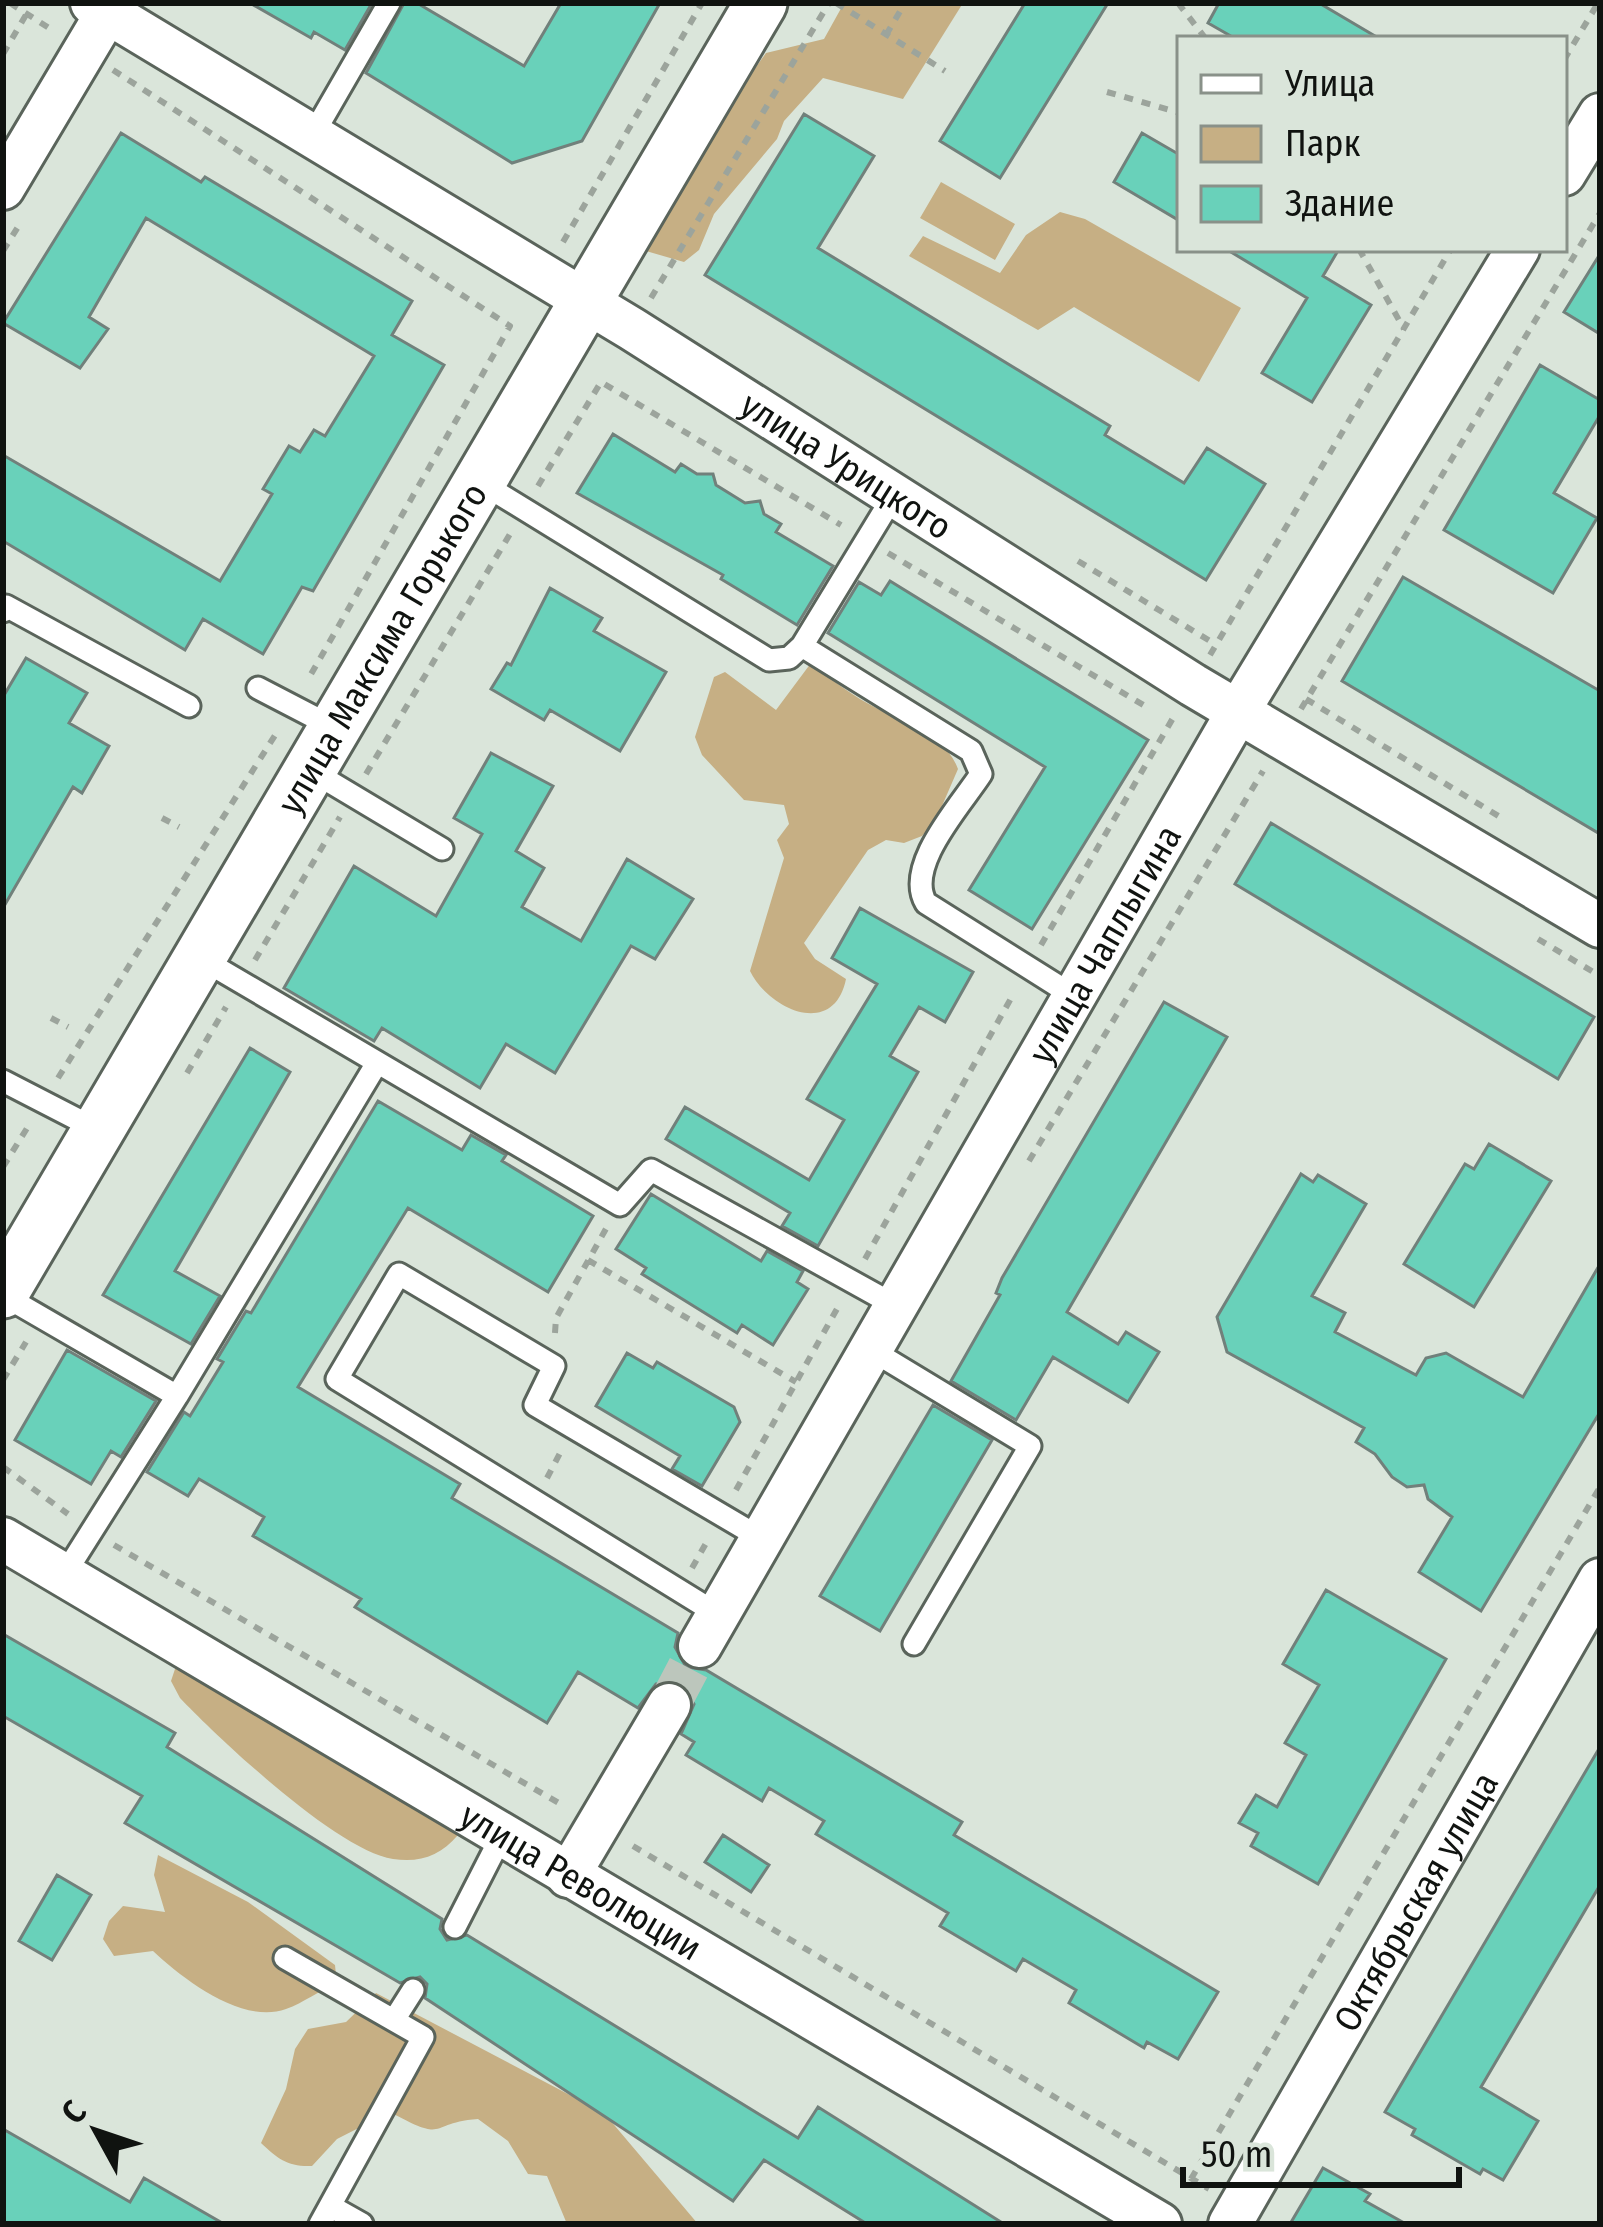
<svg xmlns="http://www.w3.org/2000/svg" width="1603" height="2227" font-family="'Fira Sans Condensed',sans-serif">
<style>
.green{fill:#c6af84}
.building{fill:#69d1ba;stroke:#71807b;stroke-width:3}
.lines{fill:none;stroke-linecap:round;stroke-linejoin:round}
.minor-tunnel{stroke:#bcc6bc;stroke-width:42;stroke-dasharray:42 21;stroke-linecap:butt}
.service-casing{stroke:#5a645b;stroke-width:27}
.minor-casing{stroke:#5a645b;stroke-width:48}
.tertiary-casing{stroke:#5a645b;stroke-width:57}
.path{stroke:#9ca49c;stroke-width:6;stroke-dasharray:9 9;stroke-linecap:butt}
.service{stroke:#fff;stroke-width:21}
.minor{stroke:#fff;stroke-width:42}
.tertiary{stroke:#fff;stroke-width:51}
.labels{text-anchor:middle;stroke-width:12;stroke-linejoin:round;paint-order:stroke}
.street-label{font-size:36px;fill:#101310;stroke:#dae5da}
</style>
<rect width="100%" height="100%" fill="#dae5da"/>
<!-- green -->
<path class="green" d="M844 3H963L903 99 823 78 784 121 777 139 714 214 699 250 684 262 646 251 638 233 766 53 824 39Z
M941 182 1015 224 995 260 920 218Z
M1060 212 1085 219 1241 308 1199 382 1074 307 1038 330 909 256 923 236 1000 273 1026 235Z
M811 663C829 677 847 692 867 703 900 722 944 731 958 769L935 822 922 836 904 843 886 840 868 850 804 943 815 959 846 979C834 1038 770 1011 750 971L784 858 777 840 789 824 784 805 744 800 702 755 695 737 714 677 725 672 776 710Z
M177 1663 455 1815 458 1835C440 1856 420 1863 393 1859 338 1851 219 1739 180 1698L171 1681Z
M158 1855 248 1902 335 1965 337 1985C318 1990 304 2003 286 2009 242 2025 183 1979 153 1951L114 1956 103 1939 109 1921 123 1906 165 1912 154 1875Z
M376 1993 604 2113 698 2224H567L547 2176 528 2174 508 2141 478 2119C426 2123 449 2144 390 2112L337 2139 312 2166C288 2167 278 2159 261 2143L286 2089 295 2049 308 2029 346 2022Z"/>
<!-- building -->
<path class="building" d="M250 3H372L345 50 314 32 311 38Z
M404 3H417L524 66 561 3H660L582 141 512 163 366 73Z
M1025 3H1108L1000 178 940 141Z
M1219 3H1319L1380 39H1236L1208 23Z
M804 114 874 156 818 248 1110 426 1105 435 1184 483 1207 448 1265 484 1206 580 705 275Z
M121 133 201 182 205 177 412 301 392 335 444 365 313 591 302 587 263 654 203 619 185 650 3 541V455L220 581 272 494 263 489 289 446 300 452 314 430 325 436 374 356 146 218 89 317 108 329 80 368 3 323Z
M1142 133 1180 155V221L1114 182Z
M1226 249H1339L1323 276 1371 305 1312 402 1262 373 1307 298Z
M1600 254V334L1564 312Z
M1540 365 1600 400V415L1554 493 1597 518 1553 593 1444 530Z
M613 434 675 472 681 464 697 474H713L716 485 745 503 760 501 764 514 781 524 776 532 833 566 797 625 721 579 723 575 577 493Z
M1403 577 1600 691V834L1342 681Z
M890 581 1148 740 1032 929 969 890 1045 767 828 633 859 582 881 595Z
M550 588 602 618 594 631 666 672 620 751 550 710 544 720 491 689 507 663 511 665Z
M26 658 87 693 69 723 109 746 82 793 73 787 3 908V697Z
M491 753 553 786 516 851 544 868 522 907 581 941 627 859 693 899 655 959 631 946 555 1073 506 1044 480 1088 382 1028 374 1041 284 988 354 866 436 916 482 834 454 818Z
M1271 823 1594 1017 1558 1079 1235 884Z
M860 908 973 972 945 1022 919 1007 890 1056 918 1072 818 1246 782 1226 790 1213 666 1139 685 1107 809 1180 844 1120 807 1099 877 984 832 958Z
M1164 1002 1227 1037 1067 1312 1118 1344 1126 1332 1159 1352 1128 1402 1053 1357 1016 1420 951 1381 1000 1295 996 1293 1002 1278Z
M250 1048 290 1072 175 1271 220 1296 191 1344 103 1295Z
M378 1101 462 1150 471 1135 506 1155 502 1161 593 1216 548 1292 408 1208 298 1387 460 1484 452 1498 678 1633 675 1647 686 1667 706 1670 962 1822 954 1835 1218 1992 1178 2059 1147 2042 1144 2048 1069 2003 1076 1990 1023 1959 1016 1971 940 1926 948 1913 816 1834 824 1821 769 1788 762 1801 686 1755 694 1742 681 1734 694 1704 681 1683 656 1684 638 1708 578 1672 547 1723 355 1607 361 1599 253 1536 264 1517 199 1479 188 1496 147 1472 184 1412 190 1416 223 1362 217 1359 246 1311 251 1313Z
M1489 1144 1551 1181 1474 1307 1404 1264 1465 1164 1474 1169Z
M1301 1174 1313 1182 1318 1175 1366 1204 1312 1296 1345 1313 1335 1332 1416 1375 1426 1358 1446 1353 1523 1397 1600 1264V1412L1481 1611 1419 1572 1452 1517 1428 1499 1424 1485 1407 1487 1392 1477 1375 1454 1356 1442 1364 1428 1227 1352 1217 1317Z
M651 1194 761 1261 767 1251 803 1271 797 1282 808 1289 773 1345 742 1325 737 1333 642 1274 646 1268 616 1249Z
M67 1350 156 1401 121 1457 111 1451 91 1484 15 1440Z
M627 1353 653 1368 657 1362 734 1407 740 1422 702 1486 672 1469 680 1456 596 1406Z
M933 1405 992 1440 880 1631 820 1596Z
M1326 1590 1446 1659 1318 1884 1251 1846 1258 1833 1239 1823 1256 1795 1277 1807 1306 1755 1285 1743 1319 1685 1283 1664Z
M3 1634 175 1733 167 1747 442 1919 440 1929 447 1940 467 1935 798 2138 818 2107 1004 2224H867L764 2160 733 2201 425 1998 427 1984 420 1977 400 1983 125 1823 142 1796 3 1716Z
M1600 1747V1885L1481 2087 1538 2121 1503 2180 1483 2169 1480 2174 1412 2135 1415 2129 1385 2112Z
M723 1835 769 1865 751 1892 705 1862Z
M57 1875 91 1895 52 1960 19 1941Z
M3 2129 130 2202 144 2178 224 2224H3Z
M1323 2168 1370 2194 1365 2201 1406 2224H1290Z"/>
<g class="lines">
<!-- minor-tunnel -->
<path class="minor-tunnel" d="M669 1705 700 1646"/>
<!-- service casing -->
<g class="service-casing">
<path id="service" d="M311 138 389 3
M480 482 769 660 789 658 802 646 971 751 981 774C961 805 904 866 926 903L1077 998
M3 611 6 606 189 706
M802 646 894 495
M258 688 335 728
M310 770 442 849
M200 958 620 1205 651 1170 898 1307
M3 1081 98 1130
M3 1295 177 1396 64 1575
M873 1351 1030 1446 914 1644
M177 1396 377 1063
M719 1615 337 1379 399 1274 554 1366 535 1405 764 1540
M455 1927 501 1837
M285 1958 423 2037 320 2224
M394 2020 413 1990
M330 2206 362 2224"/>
</g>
<!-- minor casing -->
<g class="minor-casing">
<g id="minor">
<path id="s1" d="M92 3 632 329 1193 685 1600 926"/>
<path d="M1564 174 1600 115"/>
<path d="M3 188 107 13"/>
<path id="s2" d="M3 1539 1160 2224"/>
<path id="s3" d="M700 1646 1239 710 1518 249"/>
<path d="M568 1876 669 1705"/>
<path id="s4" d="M1230 2224 1600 1580"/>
</g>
</g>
<!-- tertiary casing -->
<g class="tertiary-casing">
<g id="tertiary">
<path id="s5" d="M3 1292 761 3"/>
</g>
</g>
<!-- path -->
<path class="path" d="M10 3 52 30
M836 3 945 71
M1178 3 1206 39
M886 35 905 3
M3 54 27 13
M1564 60 1598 3
M113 70 510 326 310 676
M1107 92 1180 113
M563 242 702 3
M1359 249 1404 329
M3 251 21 222
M651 298 829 3
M538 486 601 382 841 525
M888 553 1150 709
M1078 561 1215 644
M1210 655 1451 249
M1306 699 1505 820
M1301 709 1600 213
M366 774 510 534
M162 818 179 827
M1538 939 1600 976
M1041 945 1173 718
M255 960 340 817
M51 1018 68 1027
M187 1073 226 1007
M58 1078 279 729
M1029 1161 1263 771
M3 1167 29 1125
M865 1259 1014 993
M588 1260 796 1382
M555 1333 556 1318 607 1227
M3 1380 26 1342
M3 1467 68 1514
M547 1478 560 1453
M736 1490 838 1307
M114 1545 564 1806
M692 1568 709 1538
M633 1846 1209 2189
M1191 2179 1600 1487"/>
<!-- service -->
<use href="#service" class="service"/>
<!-- minor -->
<use href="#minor" class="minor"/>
<!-- tertiary -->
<use href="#tertiary" class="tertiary"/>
</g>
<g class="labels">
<!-- street labels -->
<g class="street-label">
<text dy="13" stroke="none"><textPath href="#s1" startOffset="885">улица Урицкого</textPath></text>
<text dy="13" stroke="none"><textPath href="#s5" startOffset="747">улица Максима Горького</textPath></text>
<text dy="13" stroke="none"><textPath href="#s3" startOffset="810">улица Чаплыгина</textPath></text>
<text dy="13" stroke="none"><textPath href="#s2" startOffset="672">улица Революции</textPath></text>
<text dy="13" stroke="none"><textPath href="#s4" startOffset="372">Октябрьская улица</textPath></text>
</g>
</g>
<!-- border -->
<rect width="1603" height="2227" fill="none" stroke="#101310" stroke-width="12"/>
<!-- legend -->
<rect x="1177" y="36" width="390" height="216" fill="#dae5da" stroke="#899189" stroke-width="3"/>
<rect x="1201" y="75" width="60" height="18" fill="#ffffff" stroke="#899189" stroke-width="3"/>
<text x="1285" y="96" font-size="36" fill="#101310">Улица</text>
<rect x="1201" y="126" width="60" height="36" fill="#c6af84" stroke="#899189" stroke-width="3"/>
<text x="1285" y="156" font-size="36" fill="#101310">Парк</text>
<rect x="1201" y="186" width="60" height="36" fill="#69d1ba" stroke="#899189" stroke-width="3"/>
<text x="1285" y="216" font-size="36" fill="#101310">Здание</text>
<!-- north arrow -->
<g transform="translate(96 2131) rotate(310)" stroke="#dae5da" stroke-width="9" paint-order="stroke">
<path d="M0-9L21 45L0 30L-21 45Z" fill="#101310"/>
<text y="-18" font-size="33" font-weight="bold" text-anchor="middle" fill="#101310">С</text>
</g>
<!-- scale -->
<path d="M1183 2167v18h276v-18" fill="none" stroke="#101310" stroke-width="6"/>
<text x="1201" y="2167" font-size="36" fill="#101310" stroke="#dae5da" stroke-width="9" paint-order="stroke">50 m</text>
</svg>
